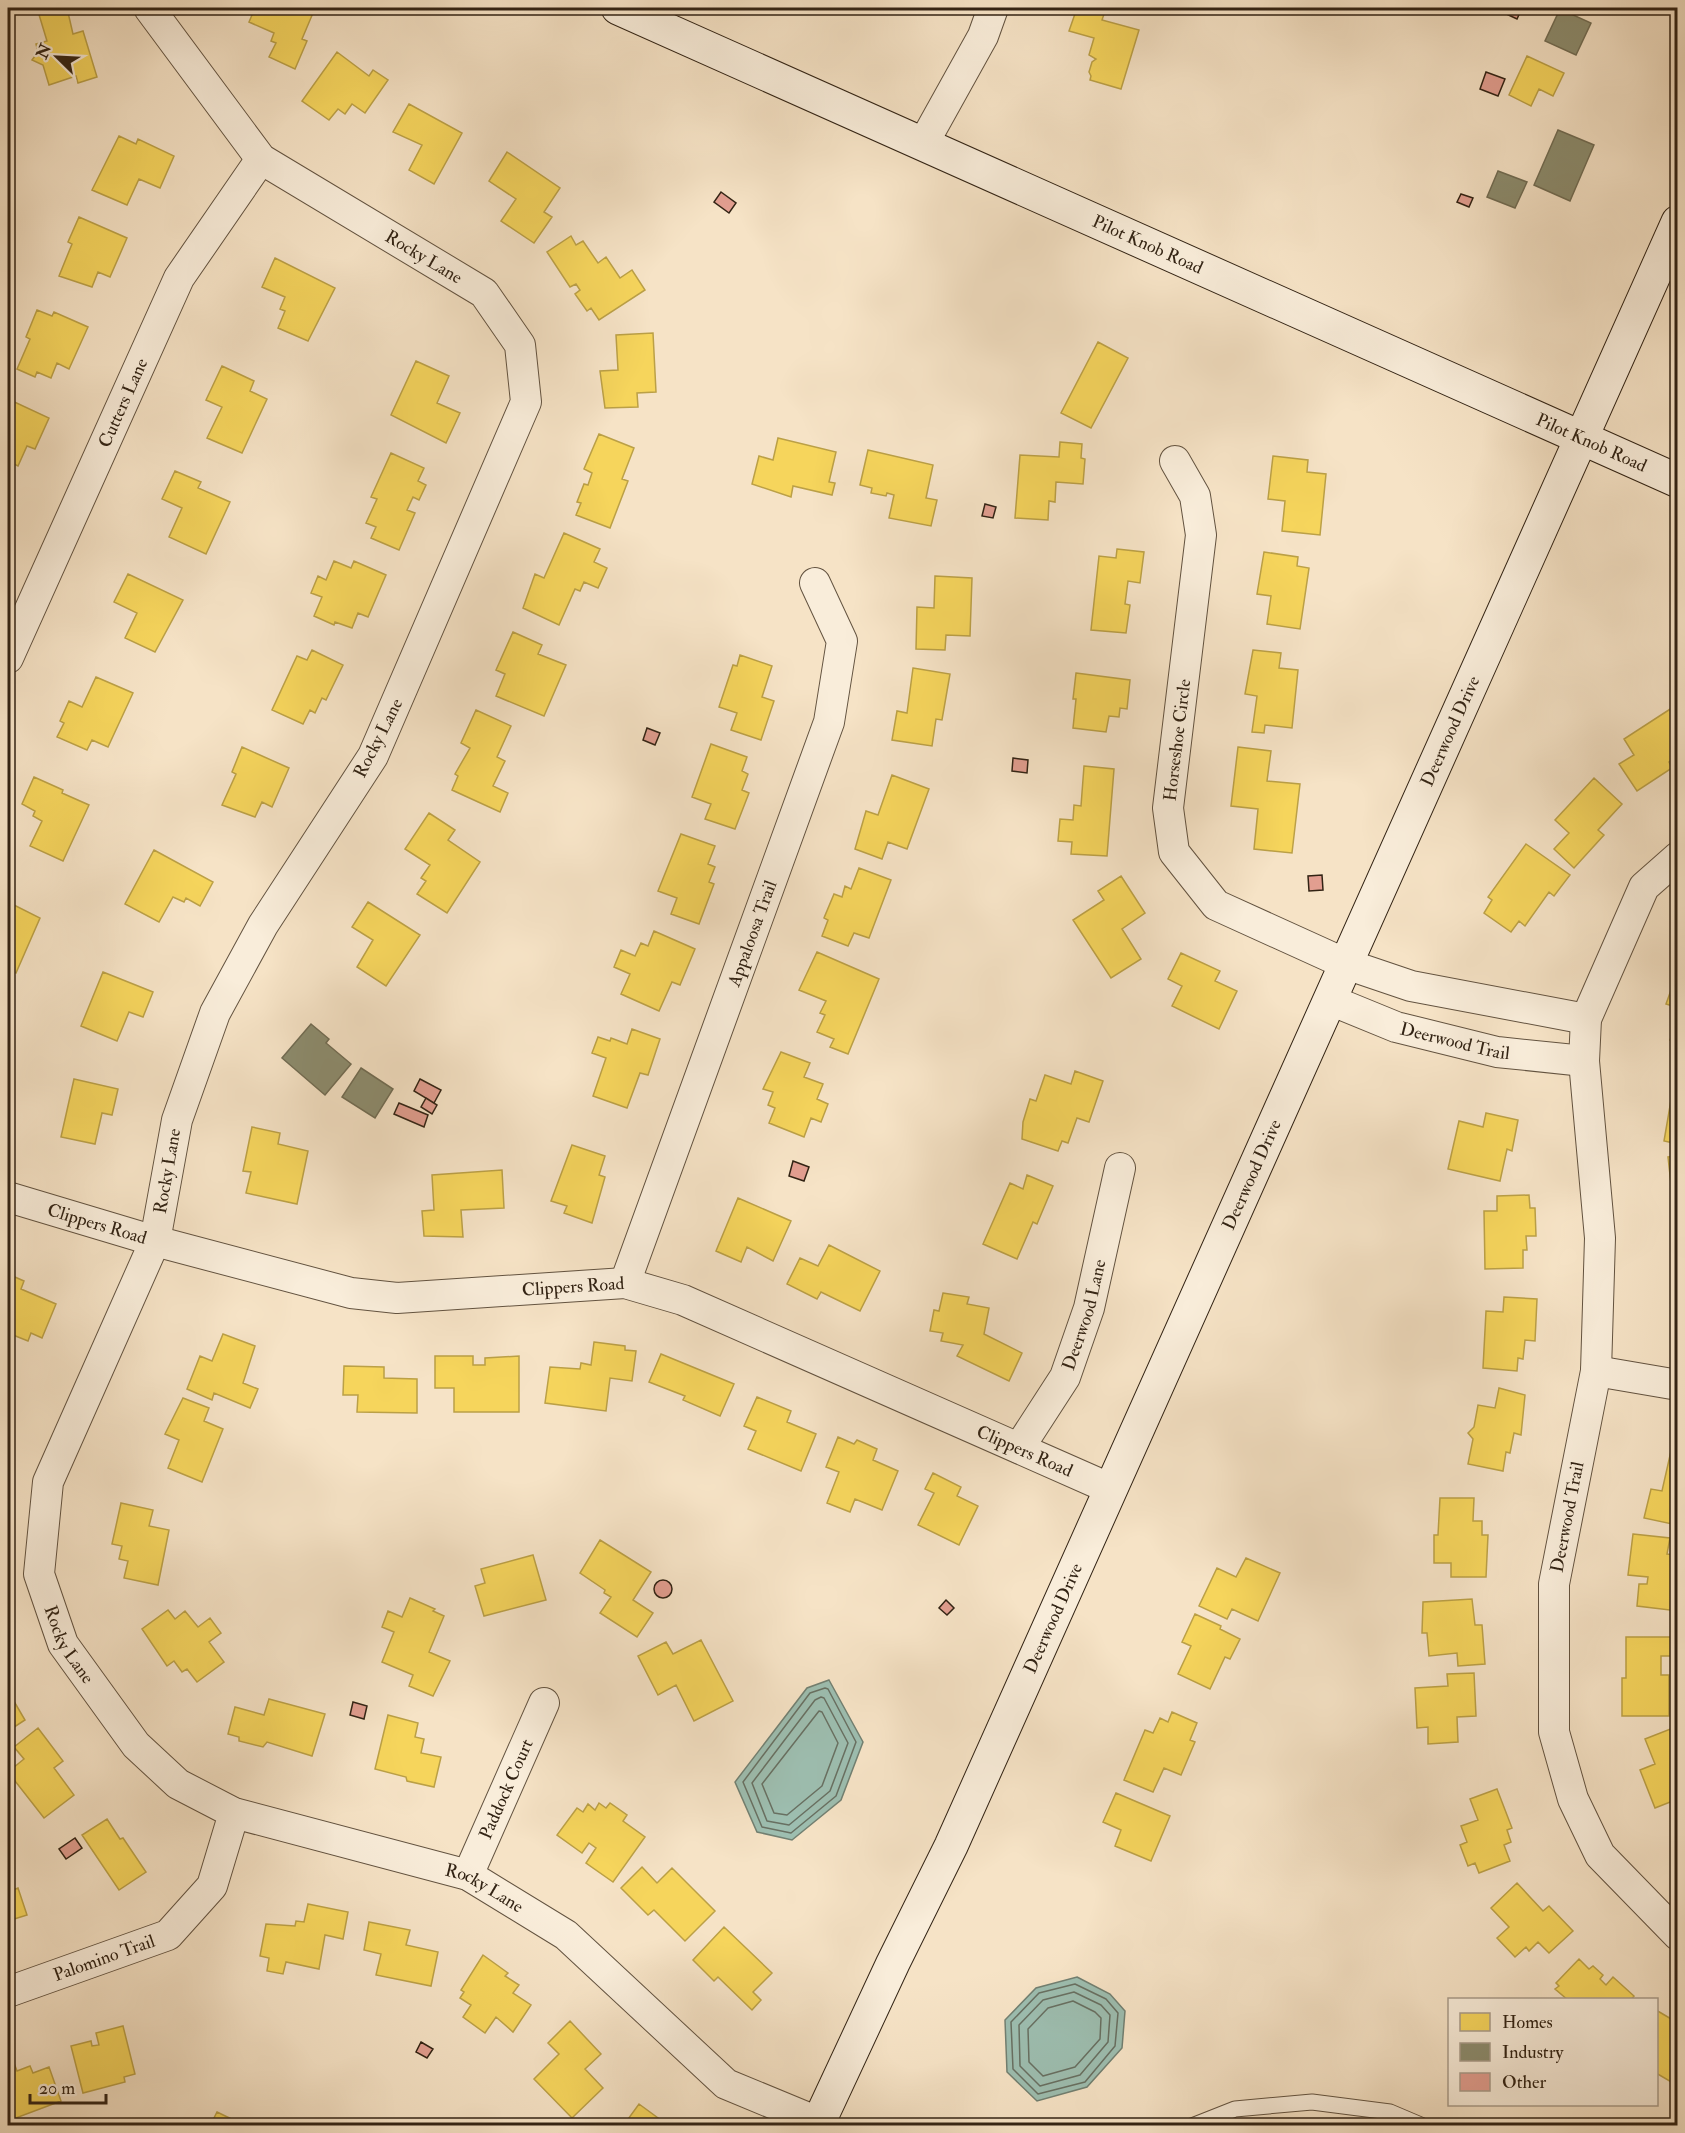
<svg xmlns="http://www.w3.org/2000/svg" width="1685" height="2133" font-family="'IM FELL Double Pica',serif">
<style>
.water{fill:#9dbeb0;stroke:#728072;stroke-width:1.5}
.homes{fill:#f6d55c;stroke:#bba046;stroke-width:1.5}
.industry{fill:#8c8c6e;stroke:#716c53;stroke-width:1.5}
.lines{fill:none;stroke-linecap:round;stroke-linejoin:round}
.shore{stroke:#687062;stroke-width:1.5}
.building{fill:#e29e90;stroke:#322314;stroke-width:1.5}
.lane-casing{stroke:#635340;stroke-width:17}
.street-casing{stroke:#635340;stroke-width:32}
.secondary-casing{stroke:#322314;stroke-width:35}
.lane{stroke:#f9edda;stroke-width:15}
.street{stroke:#f9edda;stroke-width:30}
.secondary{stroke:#f9edda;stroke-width:33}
.labels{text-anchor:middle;stroke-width:6;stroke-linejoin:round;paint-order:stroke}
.street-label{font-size:18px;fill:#322314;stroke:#f9edda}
</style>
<rect width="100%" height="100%" fill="#f6e3c6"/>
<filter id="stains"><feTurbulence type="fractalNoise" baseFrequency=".00333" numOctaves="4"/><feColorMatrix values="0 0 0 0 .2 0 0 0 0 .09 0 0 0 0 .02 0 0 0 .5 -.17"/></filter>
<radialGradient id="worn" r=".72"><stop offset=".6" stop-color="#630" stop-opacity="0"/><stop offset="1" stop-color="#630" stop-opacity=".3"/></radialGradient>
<!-- water -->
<path class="water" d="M829 1680 863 1742 841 1800 792 1840 757 1832 735 1782 807 1688Z
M1077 1977 1110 1994 1125 2011 1122 2048 1087 2087 1037 2101 1007 2072 1005 2020 1036 1988Z"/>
<!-- homes -->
<path class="homes" d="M37 8H67L73 34 83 31 97 77 78 83 76 76 49 85 43 65 32 60 38 52 36 44 47 41Z
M255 8H301L313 13 302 39 307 41 295 69 269 57 276 43 271 41 274 33 249 22Z
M1077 8H1106L1102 20 1139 30 1121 89 1090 80 1091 76 1089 72 1092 62 1096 59 1089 55 1094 38 1069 31Z
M337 52 369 76 373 70 388 80 365 113 352 104 345 114 338 109 329 120 302 101Z
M1527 56 1564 73 1553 96 1539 89 1531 106 1509 95Z
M409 104 462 133 434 184 409 170 422 145 393 132Z
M119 136 136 144 138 139 174 156 160 188 139 179 127 205 92 190Z
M507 152 560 188 544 212 552 217 534 243 501 221 516 199 489 181Z
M79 217 127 238 110 277 98 272 92 287 59 276 72 244 68 242Z
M571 236 576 245 583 241 598 263 606 257 620 278 632 270 645 290 599 320 591 308 587 311 575 294 580 290 576 284 570 287 547 252Z
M275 258 335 288 308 341 278 328 285 311 280 309 285 297 262 287Z
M37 310 52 316 54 312 88 327 69 369 57 363 51 378 37 372 35 377 17 369 30 339 26 337Z
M653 333 656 392 637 393 638 407 605 408 600 371 618 370 616 335Z
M1098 342 1128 358 1091 428 1061 413Z
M416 361 449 376 437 403 460 413 446 443 391 415Z
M222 366 254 381 250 391 267 399 242 453 207 438 222 407 206 400Z
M8 399 49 418 35 449 27 446 18 466 8 461Z
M599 434 634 448 622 479 628 481 610 528 576 515 581 503 577 502 584 484 588 485 592 473 584 469Z
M778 438 836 452 829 482 835 483 832 495 793 486 791 497 752 484 759 456 773 460Z
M1060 442 1082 444 1081 458 1085 459 1083 484 1056 482 1055 502 1049 501 1048 520 1015 518 1020 455 1059 457Z
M868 450 933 465 926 498 937 500 931 526 889 518 894 495 887 493 886 496 871 493 872 488 860 485Z
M391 453 424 468 418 481 426 485 419 500 413 497 407 510 415 513 399 550 371 538 376 527 366 523 377 499 371 497Z
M1273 456 1308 460 1307 472 1326 474 1320 535 1282 531 1285 501 1268 499Z
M175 471 201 482 198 488 230 502 206 554 169 537 182 508 162 499Z
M564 533 600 549 594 562 607 568 598 588 584 582 580 591 575 589 559 625 523 608 535 574 544 578Z
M1117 549 1144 552 1140 583 1128 581 1125 604 1130 605 1126 633 1091 630 1099 556 1116 558Z
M1264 552 1298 557 1297 566 1309 568 1300 629 1267 624 1271 596 1257 594Z
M334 561 351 568 354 561 386 575 368 617 358 613 352 628 335 622 334 625 314 616 322 597 311 593 318 576 326 580Z
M128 574 183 600 155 652 125 638 137 613 114 602Z
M935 576 972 578 970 636 946 635 945 650 916 649 917 607 934 608Z
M513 632 542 645 538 654 566 665 544 716 496 696 505 674 496 670Z
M312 650 343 665 326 700 322 698 315 713 310 710 303 724 272 710 297 656 307 660Z
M1253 650 1281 653 1279 668 1298 670 1292 728 1265 725 1264 733 1252 732 1257 696 1245 694Z
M740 655 772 666 762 697 774 701 761 740 731 730 737 713 719 707 733 665 737 666Z
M913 668 950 674 942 720 936 719 932 746 892 740 897 711 907 713Z
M1076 673 1130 680 1127 709 1120 708 1119 717 1109 716 1106 732 1073 728 1076 699H1073Z
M96 677 133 693 108 747 92 740 87 750 57 737 64 723 60 721 69 701 82 707Z
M1678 704V756L1669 762 1672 768 1637 791 1619 764 1634 755 1624 739Z
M476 710 511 726 497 757 505 761 493 786 508 793 500 812 452 790 458 776 455 774 470 748 461 743Z
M711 744 747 757 742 771 748 774 742 790 749 793 735 829 705 819 711 804 692 797Z
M242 747 289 768 272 807 262 802 255 817 222 805 236 774 232 772Z
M1238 747 1271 751 1267 781 1300 784 1292 853 1254 849 1258 809 1231 806Z
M1084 766 1114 769 1107 856 1071 854 1072 842 1058 841 1060 819 1073 820 1074 805 1081 806Z
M892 775 929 789 907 849 888 842 882 859 855 849 866 811 878 815Z
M34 777 63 790 62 793 89 805 63 861 30 846 42 821 33 816 35 811 22 804Z
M1594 778 1622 804 1598 830 1604 835 1574 868 1554 849 1569 833 1555 820Z
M429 813 455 830 448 840 480 862 447 913 417 894 426 881 421 878 430 865 405 849Z
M681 834 715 846 708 864 715 867 709 882 714 884 699 924 671 914 677 898 658 891Z
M1526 844 1570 875 1554 896 1549 892 1525 926 1519 921 1511 932 1484 913 1492 900 1488 897Z
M154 850 213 882 200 906 186 898 184 902 173 897 159 922 125 904Z
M859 868 891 880 869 938 854 933 848 946 822 936 828 920 824 918 834 894 842 897 845 886 851 889Z
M1121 876 1145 913 1122 929 1141 959 1111 978 1073 920 1104 900 1098 891Z
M8 902 40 918 16 973 8 969Z
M368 902 420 935 386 986 357 967 373 940 352 927Z
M654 931 695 949 680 985 672 982 659 1011 621 994 630 974 614 967 621 950 635 956 641 943 648 946Z
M817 952 879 979 848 1054 830 1047 834 1039 817 1032 825 1015 820 1013 826 1001 799 990Z
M1181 953 1220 971 1215 981 1237 991 1219 1029 1172 1006 1182 986 1168 979Z
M1678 971V1042L1670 1040 1676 1024 1671 1022 1676 1007 1666 1004Z
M103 972 153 992 143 1017 129 1012 117 1041 81 1026Z
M632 1029 660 1039 648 1075 640 1073 627 1108 593 1096 606 1058 592 1053 598 1037 610 1041 611 1038 627 1044Z
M781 1052 810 1063 804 1077 823 1084 817 1099 828 1104 821 1122 811 1118 804 1137 769 1123 775 1108 768 1105 773 1092 763 1089Z
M1075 1071 1103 1081 1089 1122 1077 1118 1068 1143 1062 1141 1058 1151 1022 1139 1023 1122 1030 1099 1036 1101 1045 1075 1071 1084Z
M74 1079 118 1089 112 1115 102 1113 95 1144 61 1137Z
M1671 1100 1678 1101V1144L1664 1141Z
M1486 1113 1518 1120 1512 1151 1507 1149 1500 1181 1448 1169 1459 1121 1483 1127Z
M252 1127 280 1133 278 1144 308 1151 297 1204 246 1193 251 1172 243 1171Z
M572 1145 605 1156 599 1175 605 1177 592 1223 564 1213 567 1206 551 1201Z
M1678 1156V1184H1671L1668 1157Z
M502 1170 504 1208 461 1210 463 1237 424 1236 422 1211 434 1210 432 1175Z
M1027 1175 1053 1186 1037 1224 1033 1222 1017 1259 983 1244 1010 1183 1023 1189Z
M1529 1195 1530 1208H1535L1536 1236H1526L1527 1250H1523V1268L1485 1269 1484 1211H1497V1196Z
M738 1198 791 1221 773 1261 747 1247 741 1262 716 1251Z
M829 1245 880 1271 860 1311 821 1292 817 1299 787 1284 800 1258 818 1266Z
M8 1274 24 1281 21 1289 56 1304 42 1338 31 1333 28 1341 8 1333 11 1323 8 1322Z
M943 1293 969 1297 967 1304 989 1308 984 1334 1022 1353 1009 1381 957 1356 963 1345 941 1341 943 1333 930 1331 934 1310 939 1311Z
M1504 1297 1537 1299 1535 1341 1525 1340 1523 1359 1518 1358 1517 1371 1483 1368 1486 1311 1503 1312Z
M223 1334 255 1346 243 1383 258 1389 250 1408 214 1393 212 1400 187 1389 200 1356 212 1361Z
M594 1342 625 1346V1350L636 1351 632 1381 610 1378 606 1411 545 1403 550 1367 580 1369 581 1363 591 1365Z
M661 1354 734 1384 720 1416 683 1400 685 1396 649 1382Z
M435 1356H473V1365H485V1358L519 1356V1412H454V1388H435Z
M344 1366 384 1367V1378L417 1379V1413L357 1412 358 1395H343Z
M1499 1388 1525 1395 1521 1435 1514 1433 1510 1453 1506 1452 1503 1471 1468 1464 1473 1439 1468 1433 1474 1427 1478 1405 1495 1408Z
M757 1397 791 1411 787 1422 816 1434 801 1471 748 1449 756 1431 744 1426Z
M183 1398 209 1408 204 1421 223 1429 202 1482 168 1468 179 1440 165 1434Z
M838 1437 854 1444 857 1440 877 1449 873 1460 898 1471 882 1510 855 1499 850 1512 827 1503 839 1472 826 1467Z
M1671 1451 1678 1453V1519L1674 1518 1672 1524 1644 1518 1651 1489 1662 1491Z
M933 1473 961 1487 957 1496 978 1506 959 1545 918 1525 934 1493 925 1489Z
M1440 1498H1474L1473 1521H1482V1535H1488L1486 1577H1451V1563H1434V1535H1438Z
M121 1503 153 1510 149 1526 169 1530 158 1585 124 1578 128 1561 119 1559 122 1546 112 1544Z
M1633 1534 1670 1538 1667 1554 1678 1555V1611L1637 1606 1639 1584H1647L1648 1577 1628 1575Z
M600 1540 651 1572 633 1600 653 1613 637 1637 600 1613 611 1597 604 1593 605 1590 580 1573Z
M533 1555 546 1600 484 1616 475 1586 485 1583 481 1569Z
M1246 1558 1280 1573 1258 1621 1232 1609 1227 1619 1199 1606 1217 1568 1236 1577Z
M410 1598 435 1609 433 1611 444 1616 429 1652 450 1661 433 1696 409 1686 413 1675 382 1662 394 1632 382 1627 388 1611 402 1617Z
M1472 1599 1475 1625H1482L1485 1664 1458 1666 1457 1653 1429 1656 1427 1633H1422L1423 1602Z
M168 1610 175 1619 185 1611 198 1627 210 1618 221 1633 209 1642 224 1662 197 1682 187 1669 182 1672 174 1661 167 1666 142 1629Z
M1195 1614 1221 1626 1220 1629 1240 1639 1230 1659 1225 1657 1210 1689 1178 1674 1191 1646 1182 1642Z
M1626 1637H1677V1656H1661V1675H1669V1716H1622V1678H1626Z
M701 1640 733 1701 694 1721 676 1685 658 1695 638 1656 666 1642 673 1654Z
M1474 1673 1476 1716 1457 1717 1458 1742 1428 1744V1727L1417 1728 1415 1688 1448 1686 1447 1674Z
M8 1691 25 1720 8 1731Z
M269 1699 325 1714 312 1756 267 1742 263 1747 239 1741V1737L228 1734 235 1707 264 1715Z
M1172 1712 1197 1723 1190 1740 1195 1742 1181 1775 1164 1768 1153 1792 1124 1780 1145 1730 1153 1733 1160 1718 1168 1722Z
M388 1715 418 1723 415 1737 424 1739 421 1753 441 1757 434 1787 407 1781 406 1777 375 1769Z
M1678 1726V1799L1655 1808 1640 1770 1655 1764 1645 1739Z
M38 1728 63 1761 54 1768 74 1795 44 1818 8 1772 24 1759 14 1747Z
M1497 1789 1512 1828 1507 1830 1511 1842 1504 1845 1510 1861 1479 1873 1475 1863 1468 1866 1460 1845 1467 1842 1461 1826 1478 1820 1470 1799Z
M1116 1793 1170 1816 1151 1861 1115 1846 1121 1830 1103 1822Z
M599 1803 606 1808 610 1803 627 1815 623 1821 645 1837 613 1882 586 1863 596 1848 589 1843 582 1853 557 1835 577 1808 583 1812 588 1804 595 1810Z
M107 1819 120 1839 123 1838 146 1872 119 1890 82 1835Z
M642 1867 657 1883 672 1868 715 1911 685 1941 654 1910 648 1915 621 1888Z
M1517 1883 1543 1911 1549 1906 1573 1931 1549 1953 1538 1942 1529 1951 1526 1947 1515 1957 1497 1938 1509 1927 1491 1908Z
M18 1888 27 1915 8 1921V1892Z
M308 1904 348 1912 343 1939 325 1935 319 1969 286 1962 283 1974 267 1971 269 1958 260 1956 266 1924 295 1926 296 1921 304 1922Z
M369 1922 410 1930 406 1945 438 1952 431 1986 376 1975 381 1954 364 1950Z
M724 1927 772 1973 753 1992 761 2000 752 2010 718 1977 714 1981 693 1960Z
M483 1955 508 1973 505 1976 519 1985 513 1993 531 2005 513 2032 496 2017 485 2033 463 2017 471 2005 460 1998 464 1992 461 1990Z
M1579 1959 1589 1969 1593 1966 1603 1975 1600 1979 1606 1985 1613 1977 1634 1996 1631 2000H1568L1555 1989 1559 1986 1556 1983Z
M1656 2010 1678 2023V2086L1656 2073Z
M570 2021 601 2054 585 2069 603 2088 572 2118 534 2079 559 2054 548 2043Z
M123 2026 135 2074 124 2077 125 2082 83 2093 71 2046 91 2041 92 2046 99 2045 96 2033Z
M14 2063 17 2071 30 2066 33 2073 49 2067 61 2101 8 2121V2066Z
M639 2104 669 2126H623Z
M217 2112 246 2126H210Z"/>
<!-- industry -->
<path class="industry" d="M1560 9 1591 23 1576 55 1545 41Z
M1558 130 1594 145 1570 201 1534 185Z
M1498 171 1527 182 1515 208 1487 197Z
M311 1024 329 1039 326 1043 351 1064 325 1095 282 1058Z
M361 1068 393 1089 375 1118 342 1097Z"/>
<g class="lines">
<!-- shore -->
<path class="shore" d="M825 1688 828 1689 856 1742 836 1796 791 1833 762 1827 743 1782 810 1693Z
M821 1697 824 1698 848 1743 830 1791 789 1825 767 1821 752 1783 815 1700Z
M819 1711 822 1712 838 1743 822 1786 787 1815 774 1813 762 1784Z
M1075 1984 1106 1999 1118 2013 1115 2046 1085 2082 1038 2094 1013 2069 1011 2022 1039 1993Z
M1074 1992 1101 2005 1110 2015 1108 2042 1080 2075 1040 2086 1020 2066 1019 2025 1043 2000Z
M1073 2001 1095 2012 1101 2018 1100 2039 1075 2067 1043 2076 1029 2062 1028 2029 1048 2008Z"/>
</g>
<!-- building -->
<path class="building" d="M1501 8H1522L1517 19 1500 11Z
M1486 72 1505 79 1498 96 1480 89Z
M721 192 736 203 729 213 714 202Z
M1461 194 1473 198 1469 207 1457 202Z
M985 504 996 507 993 518 982 516Z
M647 728 660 733 655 745 643 740Z
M1013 758 1028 760 1027 773 1012 771Z
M1322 875 1323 890 1309 891 1308 876Z
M420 1079 441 1090 434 1103 414 1091Z
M426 1098 437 1105 432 1114 421 1107Z
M399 1103 428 1115 424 1127 394 1114Z
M793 1161 809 1167 804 1181 789 1176Z
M654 1589a9 9 0 1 1 18 0a9 9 0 1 1-18 0Z
M946 1600 954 1608 947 1615 939 1608Z
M353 1702 367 1706 364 1719 350 1715Z
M75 1838 82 1848 66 1859 59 1849Z
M421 2042 433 2049 427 2058 416 2052Z"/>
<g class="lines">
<!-- lane casing -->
<g class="lane-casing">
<path id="lane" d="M1192 2126 1235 2109 1312 2102 1390 2112 1423 2126"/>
</g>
<!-- street casing -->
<g class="street-casing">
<g id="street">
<path id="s1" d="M149 8 261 159 484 293 520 345 526 402 373 756 263 925 215 1013 177 1120 155 1241 48 1482 39 1574 63 1644 136 1745 178 1784 234 1813 468 1875 566 1935 726 2084 818 2122"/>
<path d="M923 144 983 36 993 8"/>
<path d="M1175 461 1195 496 1201 535 1168 808 1174 852 1216 905 1346 964 1411 986 1586 1019"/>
<path id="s2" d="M8 658 179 278 261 159"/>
<path d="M1678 857 1644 887 1586 1019 1584 1061 1600 1238 1596 1371 1554 1584V1732L1573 1799 1600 1855 1678 1935"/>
<path id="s3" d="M1330 1000 1396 1027 1497 1052 1584 1061"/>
<path id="s4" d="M8 1197 155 1241 351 1293 397 1298 625 1283 683 1300 1111 1489"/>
<path id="s5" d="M625 1283 829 722 842 641 815 583"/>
<path d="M1596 1371 1678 1385"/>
<path id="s6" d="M1019 1448 1065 1377 1089 1308 1120 1168"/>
<path id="s7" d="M468 1875 544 1703"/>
<path id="s8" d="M8 1992 168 1935 212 1886 234 1813"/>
</g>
</g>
<!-- secondary casing -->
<g class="secondary-casing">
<g id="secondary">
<path id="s9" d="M618 8 1678 481"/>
<path id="s10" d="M817 2126 893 1963 951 1846 1678 222"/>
</g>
</g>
<!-- lane -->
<use href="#lane" class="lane"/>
<!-- street -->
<use href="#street" class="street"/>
<!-- secondary -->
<use href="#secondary" class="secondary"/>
</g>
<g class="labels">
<!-- street labels -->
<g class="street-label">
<text dy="6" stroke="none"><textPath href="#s9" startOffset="580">Pilot Knob Road</textPath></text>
<text dy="6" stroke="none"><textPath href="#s1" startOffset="378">Rocky Lane</textPath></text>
<text dy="6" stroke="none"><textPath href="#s2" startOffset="280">Cutters Lane</textPath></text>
<text dy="6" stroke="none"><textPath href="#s9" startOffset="1066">Pilot Knob Road</textPath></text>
<text dy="6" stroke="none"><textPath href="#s10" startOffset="1532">Deerwood Drive</textPath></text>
<text transform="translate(378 738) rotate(-63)" y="6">Rocky Lane</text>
<text transform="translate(1177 740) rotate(-83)" y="6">Horseshoe Circle</text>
<text dy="6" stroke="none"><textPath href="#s5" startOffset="372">Appaloosa Trail</textPath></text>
<text dy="6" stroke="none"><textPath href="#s3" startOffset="132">Deerwood Trail</textPath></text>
<text transform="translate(167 1171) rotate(-80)" y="6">Rocky Lane</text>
<text dy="6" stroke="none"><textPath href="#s10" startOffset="1046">Deerwood Drive</textPath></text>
<text dy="6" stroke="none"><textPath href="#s4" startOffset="93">Clippers Road</textPath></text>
<text dy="6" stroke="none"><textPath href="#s4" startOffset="579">Clippers Road</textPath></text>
<text dy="6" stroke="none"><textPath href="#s6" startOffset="150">Deerwood Lane</textPath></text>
<text dy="6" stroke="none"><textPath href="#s4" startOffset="1065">Clippers Road</textPath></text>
<text transform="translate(1567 1517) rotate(-79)" y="6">Deerwood Trail</text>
<text dy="6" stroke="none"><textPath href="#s10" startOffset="560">Deerwood Drive</textPath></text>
<text dy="6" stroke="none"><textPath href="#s1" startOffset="1926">Rocky Lane</textPath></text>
<text dy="6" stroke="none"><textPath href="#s7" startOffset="94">Paddock Court</textPath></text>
<text dy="6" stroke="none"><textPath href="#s1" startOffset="2430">Rocky Lane</textPath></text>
<text dy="6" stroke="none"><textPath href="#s8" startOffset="102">Palomino Trail</textPath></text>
</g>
</g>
<!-- margin -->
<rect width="1685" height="2133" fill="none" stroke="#f6e3c6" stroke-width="30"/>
<rect x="9" y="9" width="1667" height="2115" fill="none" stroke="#322314" stroke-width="3"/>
<rect x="15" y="15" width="1655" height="2103" fill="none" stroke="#322314" stroke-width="1.5"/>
<!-- legend -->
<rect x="1448" y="1998" width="210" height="108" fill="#f9edda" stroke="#a99c8b" stroke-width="1.5"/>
<rect x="1460" y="2013" width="30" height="18" fill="#f6d55c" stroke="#a99c8b" stroke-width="1.5"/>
<text x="1502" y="2028" font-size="18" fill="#322314">Homes</text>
<rect x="1460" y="2043" width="30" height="18" fill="#8c8c6e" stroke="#a99c8b" stroke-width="1.5"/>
<text x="1502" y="2058" font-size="18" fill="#322314">Industry</text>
<rect x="1460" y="2073" width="30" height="18" fill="#e29e90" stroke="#a99c8b" stroke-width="1.5"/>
<text x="1502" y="2088" font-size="18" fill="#322314">Other</text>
<!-- north arrow -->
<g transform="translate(57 57) rotate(294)" stroke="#f9edda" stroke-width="4.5" paint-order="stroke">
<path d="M0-4.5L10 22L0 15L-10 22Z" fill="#322314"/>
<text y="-9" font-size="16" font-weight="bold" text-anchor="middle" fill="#322314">N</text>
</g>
<!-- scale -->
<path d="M30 2094v9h76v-9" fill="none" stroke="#322314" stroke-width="3"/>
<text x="39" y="2094" font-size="18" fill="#322314" stroke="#f9edda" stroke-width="4.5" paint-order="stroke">20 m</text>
<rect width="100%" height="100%" filter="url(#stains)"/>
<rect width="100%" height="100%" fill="url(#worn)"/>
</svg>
